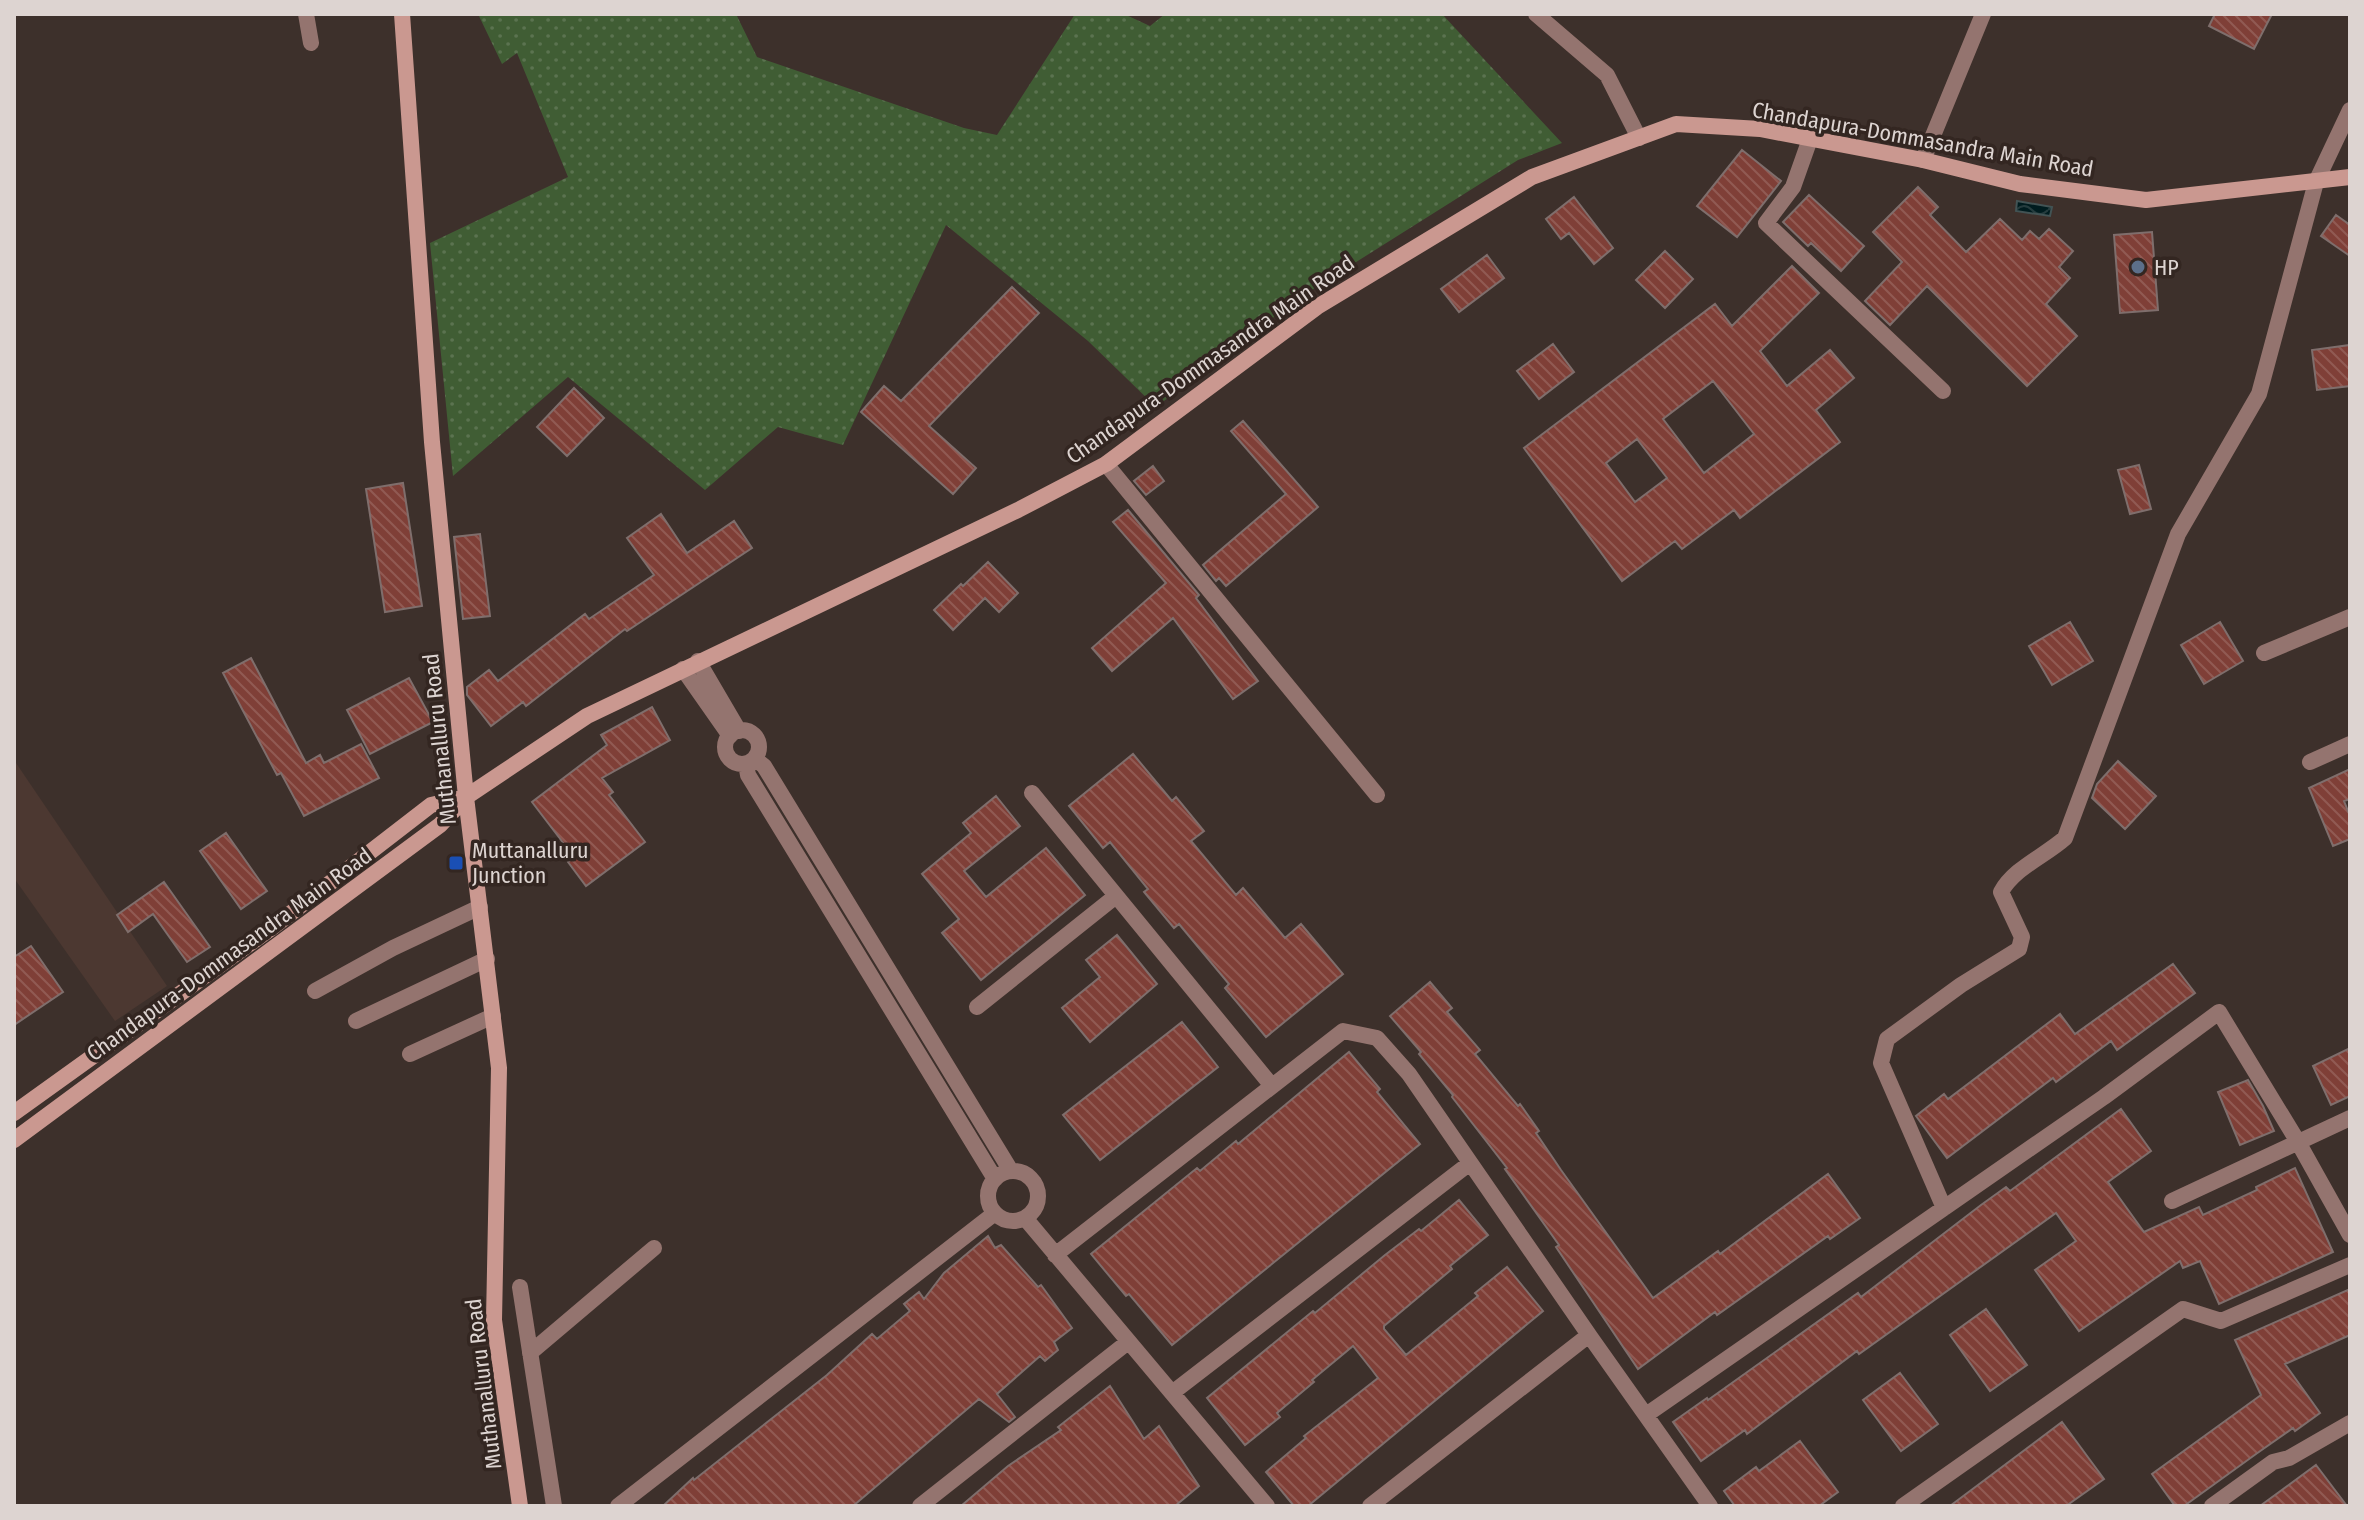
<svg xmlns="http://www.w3.org/2000/svg" width="2364" height="1520" font-family="'Fira Sans Condensed',sans-serif">
<style>
.built{fill:#4c3831}
.grass{fill:url(#grass-dots)}
.water{fill:url(#water-waves);stroke:#425354;stroke-width:2}
.building{fill:url(#building-back-hatch);stroke:#7f6e6c;stroke-width:2;fill-rule:evenodd}
.lines{fill:none;stroke-linecap:round;stroke-linejoin:round}
.street{stroke:#94746f;stroke-width:16}
.secondary{stroke:#ca9890;stroke-width:16}
.service-dot{fill:#5c6f8a;stroke:#332621;stroke-width:3}
.transit-dot{fill:#1a4fb4;stroke:#332621;stroke-width:3}
.labels{text-anchor:middle;stroke-width:7;stroke-linejoin:round;paint-order:stroke}
.street-label{font-size:22px;fill:#ddd4d1;stroke:#332621}
.poi-label{font-size:22px;fill:#ddd4d1;stroke:#332621;text-anchor:start}
</style>
<defs>
<pattern id="grass-dots" width="8" height="8" patternUnits="userSpaceOnUse" patternTransform="scale(2)"><rect width="8" height="8" fill="#405d34"/><path d="M2 2h.1M6 6h.1" fill="none" stroke="#5b7350" stroke-width="1.8" stroke-linecap="round"/></pattern>
<pattern id="water-waves" width="16" height="10" patternUnits="userSpaceOnUse" patternTransform="scale(2)"><rect width="16" height="10" fill="#001c1f"/><path d="M0 5q4-4 8 0t8 0" fill="none" stroke="#253c3e"/></pattern>
<pattern id="building-back-hatch" width="6" height="6" patternUnits="userSpaceOnUse" patternTransform="scale(2)"><rect width="6" height="6" fill="#7f3f37"/><path d="M-1 5l2 2M0 0l6 6M5-1l2 2" fill="none" stroke="#915a53"/></pattern>
</defs>
<rect width="100%" height="100%" fill="#3d302b"/>
<!-- built -->
<path class="built" d="M14 760 167 986 115 1021 14 878Z"/>
<!-- grass -->
<path class="grass" d="M478 14H736L757 57 964 128 997 135 1075 14H1124L1150 26 1165 14H1442L1562 143 1518 160 1299 298 1156 407 1088 341 946 225 843 445 778 427 705 490 568 377 453 476 430 243 568 177 517 53 502 64Z"/>
<!-- water -->
<path class="water" d="M2017 201 2052 207 2050 216 2016 211Z"/>
<!-- building -->
<path class="building" d="M2215 14H2272L2254 49 2209 26Z
M1742 150 1781 181 1737 237 1697 206Z
M1918 187 1938 207 1930 215 1966 252 2000 219 2022 240 2030 231 2039 239 2049 229 2073 251 2059 267 2070 278 2046 304 2077 336 2027 386 1927 286 1890 325 1865 301 1902 262 1873 232Z
M1809 195 1864 246 1841 271 1811 243 1808 246 1783 222Z
M1574 197 1613 248 1594 264 1569 233 1561 239 1546 219Z
M2336 215 2350 225V256L2321 236Z
M2152 232 2158 310 2120 313 2114 235Z
M1665 251 1693 279 1665 308 1636 280Z
M1487 255 1504 278 1459 312 1441 289Z
M1792 266 1819 293 1760 351 1787 386 1830 350 1854 378 1816 410 1840 442 1740 518 1734 510 1682 549 1675 541 1622 581 1524 448 1715 304 1732 326ZM1713 381 1754 434 1704 473 1663 419ZM1637 439 1667 478 1635 502 1606 463Z
M1012 287 1039 313 929 426 976 468 953 494 861 412 884 386 901 401Z
M1553 344 1574 372 1539 399 1517 371Z
M2350 345V386L2317 390 2312 350Z
M574 388 604 418 567 456 537 427Z
M1243 421 1318 507 1226 586 1219 578 1216 581 1203 565 1286 494 1231 431Z
M2139 465 2151 509 2130 514 2118 470Z
M1153 466 1164 481 1146 495 1134 481Z
M403 483 422 606 385 612 366 489Z
M1128 510 1199 595 1196 598 1258 681 1233 699 1173 618 1112 671 1092 648 1166 583 1113 522Z
M661 514 687 553 734 521 752 548 627 631 625 629 526 706 523 702 491 726 467 695V687L489 670 498 681 585 614 589 619 654 575 627 538Z
M480 534 490 616 463 619 454 537Z
M988 562 1018 593 999 612 985 598 953 630 934 610 961 584 963 586Z
M2070 622 2093 661 2052 685 2029 646Z
M2220 622 2243 661 2204 684 2181 645Z
M251 658 306 763 320 755 324 763 361 744 379 778 304 816 281 773 277 775 223 673Z
M409 678 433 722 370 754 347 710Z
M652 707 670 740 602 778 613 792 609 795 645 842 586 886 568 862 574 857 532 802 607 745 601 735Z
M1133 754 1172 801 1176 797 1204 831 1191 841 1236 895 1243 888 1285 938 1301 924 1343 974 1266 1037 1225 988 1229 984 1179 924 1174 928 1144 892 1148 889 1110 842 1103 848 1069 806Z
M2118 761 2156 796 2125 829 2092 798 2097 784Z
M2350 769V799L2344 801 2350 816V839L2333 846 2309 788Z
M996 796 1020 826 964 871 986 897 1046 848 1085 895 981 980 942 933 959 919 922 874 971 833 963 823Z
M226 833 267 891 241 909 200 851Z
M164 882 210 947 187 962 153 914 128 932 117 915Z
M1117 935 1157 984 1090 1042 1062 1008 1100 977 1086 960Z
M31 946 63 992 14 1025V957Z
M2173 964 2195 993 2117 1050 2111 1041 2056 1082 2053 1078 1947 1158 1916 1116 1944 1094 1948 1099 2060 1014 2075 1034Z
M1430 982 1452 1008 1447 1012 1480 1050 1475 1054 1518 1106 1520 1104 1539 1131 1536 1133 1561 1170 1653 1298 1718 1251 1720 1254 1828 1174 1860 1218 1830 1239 1828 1236 1717 1315 1715 1312 1638 1369 1556 1247 1559 1245 1505 1169 1507 1168 1452 1097 1453 1095 1419 1054 1421 1052 1390 1016Z
M1182 1022 1218 1067 1100 1160 1063 1115Z
M2350 1048V1096L2331 1105 2313 1066Z
M1349 1052 1380 1089 1377 1092 1420 1144 1172 1345 1129 1294 1126 1296 1091 1254 1197 1168 1200 1171 1236 1141 1238 1144Z
M2248 1080 2263 1106 2274 1131 2240 1145 2218 1092Z
M2121 1109 2151 1151 2108 1182 2144 1232 2199 1207 2203 1215 2257 1190 2256 1187 2295 1168 2333 1252 2219 1304 2200 1261 2183 1268 2180 1261 2079 1331 2035 1270 2076 1241 2056 1213 1859 1354 1857 1351 1747 1434 1745 1430 1701 1461 1673 1422 1707 1398 1708 1400 1858 1293 1861 1297 1981 1205 2006 1187 2010 1191Z
M1459 1200 1488 1235 1450 1266 1452 1269 1384 1326V1329L1406 1355 1478 1296 1475 1293 1507 1267 1543 1311 1308 1506H1294L1266 1472 1306 1438 1304 1436 1378 1378 1372 1370 1353 1346 1312 1380 1314 1382 1277 1413 1280 1417 1245 1445 1207 1398 1313 1311 1315 1313 1385 1255 1419 1229 1421 1231Z
M988 1236 995 1248 1001 1245 1038 1287 1041 1285 1072 1328 1054 1342 1058 1350 1045 1361 1040 1356 997 1394 1015 1417 1009 1422 979 1399 853 1506H663L693 1478 694 1480 827 1375 872 1334 877 1339 910 1311 904 1304 919 1292 924 1299 944 1273Z
M2350 1289V1335L2285 1364 2320 1413 2295 1431 2293 1428 2256 1454 2184 1506H2175L2152 1474 2261 1395 2235 1340Z
M1986 1309 2027 1365 1990 1391 1950 1335Z
M1900 1373 1938 1424 1901 1451 1863 1400Z
M1110 1386 1144 1439 1159 1426 1199 1486 1175 1506H961L1008 1466 1061 1430 1058 1427Z
M2062 1422 2104 1479 2066 1506H1950Z
M1800 1441 1838 1492 1819 1506H1735L1724 1491 1756 1467 1759 1471Z
M2316 1465 2347 1506H2260Z"/>
<g class="lines">
<!-- street -->
<path class="street" d="M306 14 311 43
M1536 14 1607 75 1639 138
M1810 139 1793 187 1766 223 1943 391
M1923 160 1983 14
M1106 464 1377 795
M2264 653 2350 617
M698 661 739 731
M683 669 730 736
M725 747a17 17 0 1 1 34 0a17 17 0 1 1-34 0Z
M755 759 764 766 1011 1171
M2310 762 2350 744
M746 764 748 775 995 1179
M1032 793 1272 1086
M315 991 393 948 480 907
M977 1007 1116 896
M356 1021 487 959
M410 1054 493 1016
M988 1196a25 25 0 1 1 50 0a25 25 0 1 1-50 0Z
M2172 1201 2350 1118
M1944 1208 1881 1063 1887 1039 1961 985 2019 949 2022 937 2001 892C2014 868 2045 856 2065 838L2178 534 2259 394 2316 182 2350 110
M1025 1218 1267 1506
M1055 1255 1343 1031 1377 1038 1409 1074 1589 1335 1370 1506
M520 1287 554 1506
M1589 1335 1710 1506
M530 1353 654 1248
M1172 1393 1470 1163
M1646 1415 2104 1097 2219 1012 2298 1142 2350 1235
M618 1506 995 1213
M920 1506 1128 1342
M1903 1506 2183 1309 2221 1321 2350 1265
M2212 1506 2273 1462 2289 1458 2350 1423"/>
<!-- secondary -->
<path class="secondary" d="M402 14 432 442 466 797 499 1068 494 1320 520 1506
M14 1113 273 927 431 805 466 797
M14 1140 440 825 466 797 587 716 1018 510 1106 464 1317 307 1532 177 1676 124 1760 129 1923 160 2020 184 2146 200 2350 177"/>
</g>
<!-- markers -->
<circle class="service-dot" cx="2138" cy="267" r="8"/>
<rect class="transit-dot" x="448" y="855" width="16" height="16" rx="4"/>
<g class="labels">
<!-- street labels -->
<g class="street-label">
<text transform="translate(1923 139) rotate(10)" y="8">Chandapura-Dommasandra Main Road</text>
<text transform="translate(1210 359) rotate(-35)" y="8">Chandapura-Dommasandra Main Road</text>
<text transform="translate(439 739) rotate(-96)" y="8">Muthanalluru Road</text>
<text transform="translate(229 954) rotate(-36)" y="8">Chandapura-Dommasandra Main Road</text>
<text transform="translate(483 1384) rotate(-97)" y="8">Muthanalluru Road</text>
</g>
<!-- poi labels -->
<g class="poi-label">
<text x="2154" y="275">HP</text>
<text x="472" y="858">Muttanalluru<tspan x="472" dy="25">Junction</tspan></text>
</g>
</g>
<!-- border -->
<rect width="2364" height="1520" fill="none" stroke="#ddd4d1" stroke-width="32"/>
</svg>
